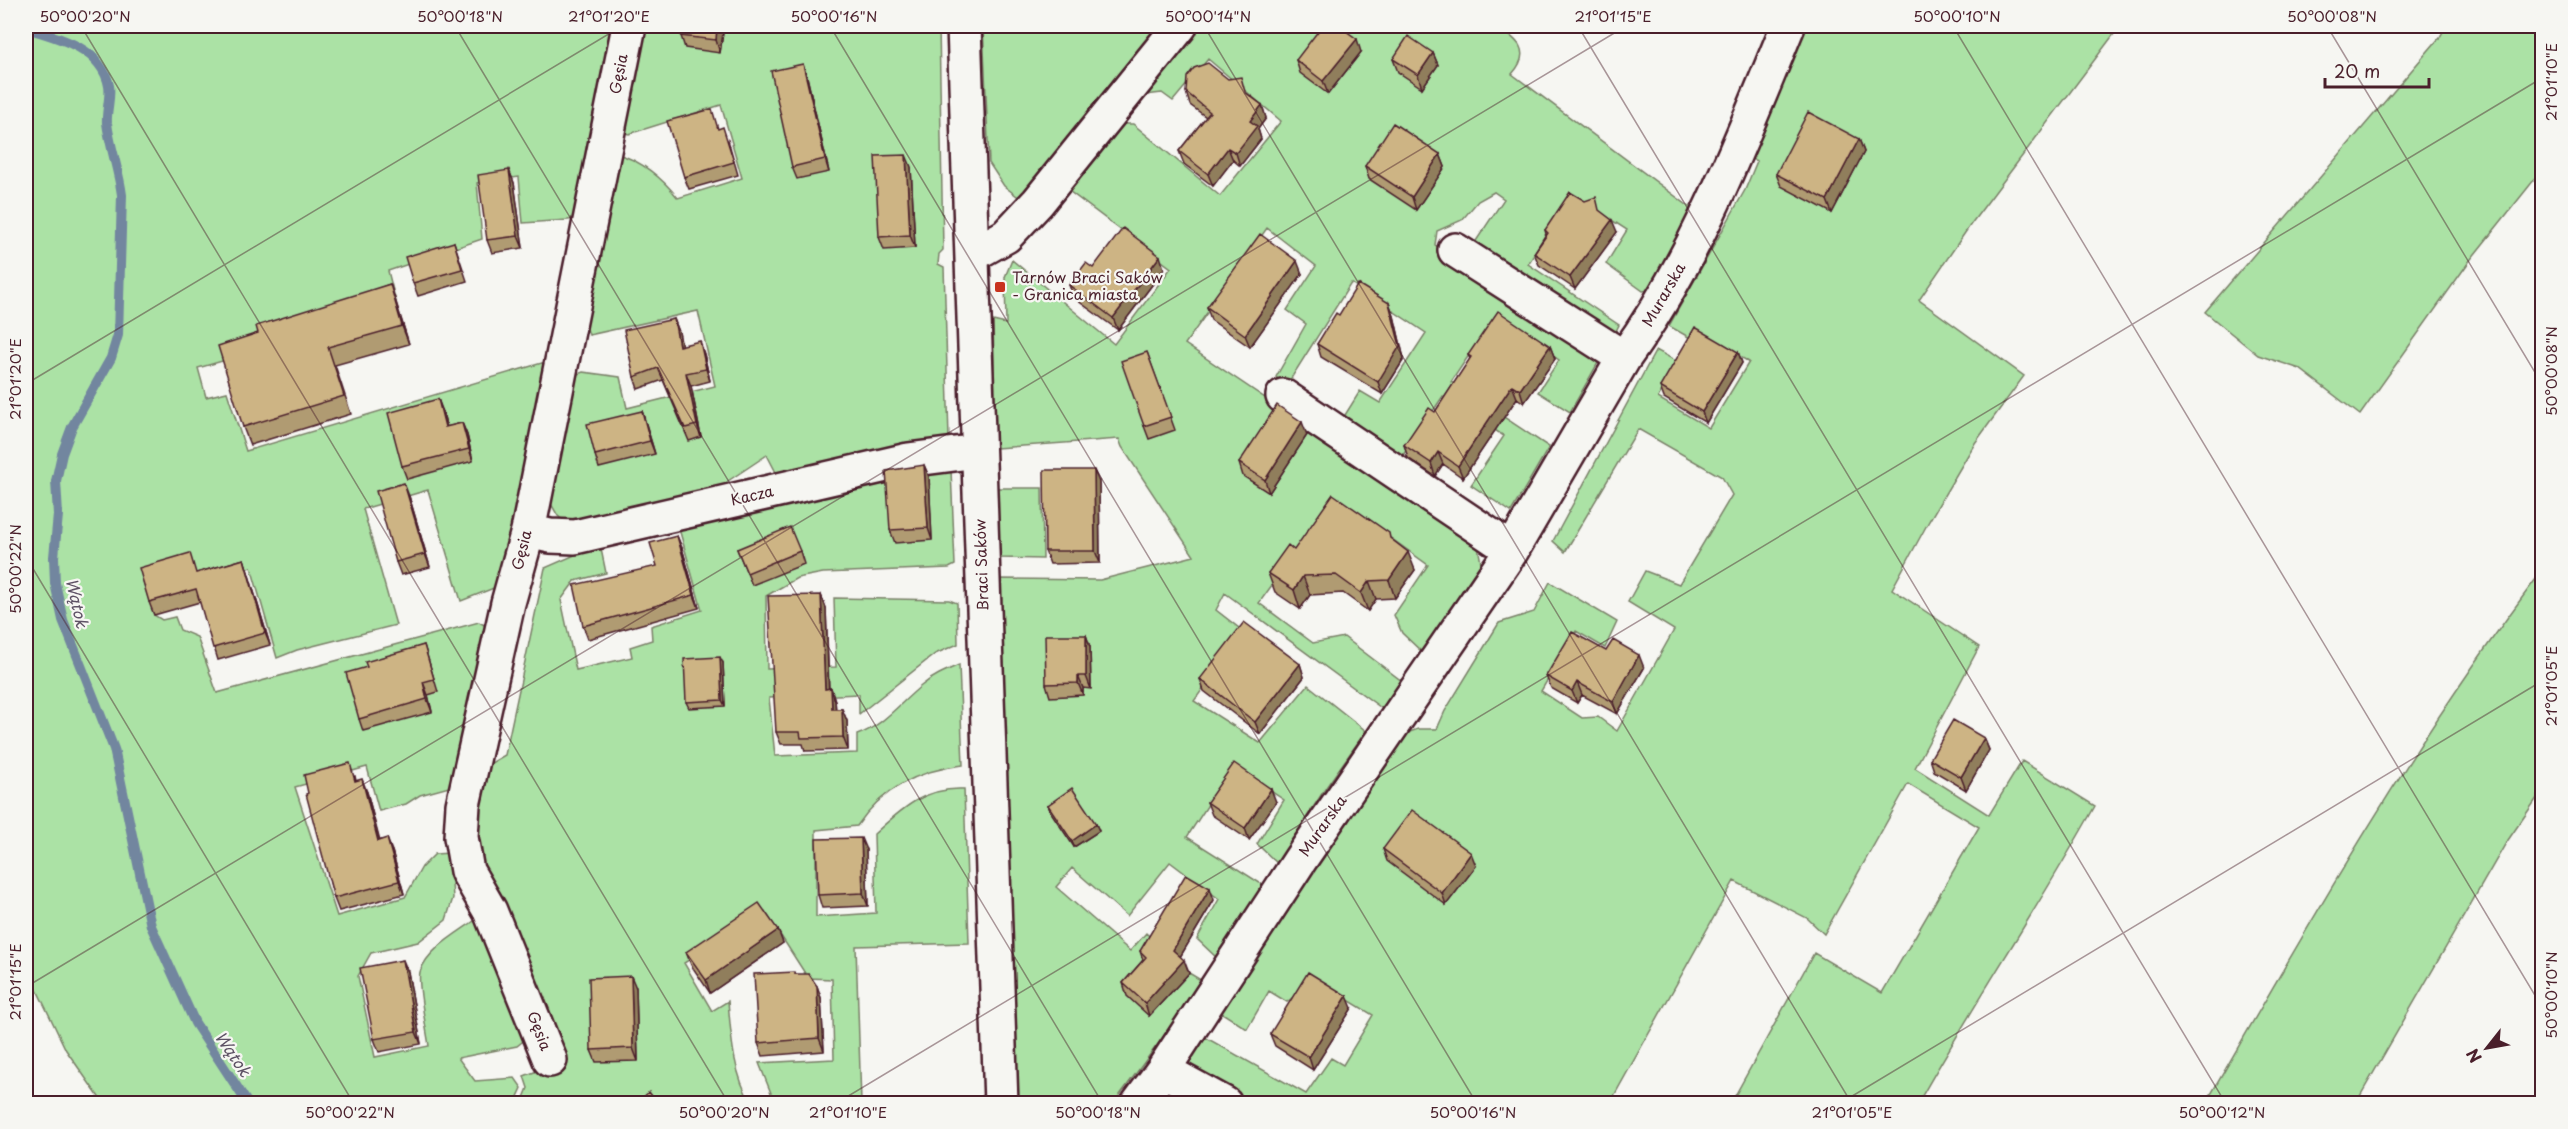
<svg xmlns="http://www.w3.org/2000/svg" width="2568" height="1129" font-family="'Playpen Sans',sans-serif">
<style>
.green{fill:#abe2a5;stroke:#7a8068;stroke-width:1.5}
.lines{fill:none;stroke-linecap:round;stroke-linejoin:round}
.stream{stroke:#72869f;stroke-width:10}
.minor-casing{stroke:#4a1f2b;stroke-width:38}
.minor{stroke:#f6f6f2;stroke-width:33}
.wall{fill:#b09b72;stroke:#4a1f2b;stroke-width:1.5}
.shaded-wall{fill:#907e5c;stroke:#4a1f2b;stroke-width:1.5}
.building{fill:#cdb484;stroke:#4a1f2b;stroke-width:1.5}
.ticks{fill:none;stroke:#4a1f2b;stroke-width:1.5;stroke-opacity:0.45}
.poi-dot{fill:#c8321e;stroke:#f6f6f2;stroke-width:2}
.labels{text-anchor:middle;stroke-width:4.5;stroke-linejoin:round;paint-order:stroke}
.street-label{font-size:15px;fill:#4a1f2b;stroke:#f6f6f2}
.poi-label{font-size:15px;fill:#4a1f2b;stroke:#f6f6f2;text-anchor:start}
.water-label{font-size:16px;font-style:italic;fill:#5e5265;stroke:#f6f6f2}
.neatline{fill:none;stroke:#4a1f2b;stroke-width:2}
.ticks-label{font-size:15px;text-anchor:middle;fill:#4a1f2b}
</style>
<rect width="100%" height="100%" fill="#f6f6f2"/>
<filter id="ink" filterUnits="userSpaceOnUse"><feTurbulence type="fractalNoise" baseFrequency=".0167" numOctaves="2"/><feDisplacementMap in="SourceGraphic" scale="12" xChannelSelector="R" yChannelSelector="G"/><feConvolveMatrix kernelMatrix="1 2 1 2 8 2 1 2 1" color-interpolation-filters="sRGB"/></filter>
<g filter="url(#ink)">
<!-- green -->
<path class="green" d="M26 26H619L578 218 568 220 523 223 519 177 477 183 482 239 388 271 396 302 264 349 198 368 206 397 227 392 246 451 545 362 499 586 461 601 428 490 363 509 396 625 297 650 277 658 251 567 200 582 143 581 154 615 162 620 175 617 180 630 197 637 217 693 479 622 488 627 453 786 420 795 406 804 379 811 367 767 295 787 337 916 405 897 422 867 435 854 450 853 453 898 446 920 418 942 371 953 358 976 375 1057 429 1046C427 1031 417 985 420 972 427 950 456 934 474 921L487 926 527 1038 517 1046 458 1058 475 1081 515 1078 522 1088 515 1103H103L66 1050 26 967Z
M640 26H939L943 250 939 254 938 264 944 267 949 439 780 480 767 455 728 481 711 497 573 528 558 516 551 504 575 375 583 372 620 377 627 408 715 386 698 311 589 335 582 313 617 154C641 160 663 179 678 198L742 178 721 105 629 134 618 131Z
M983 26H1164L1031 197 1017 196 1004 186 989 163Z
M1194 26H1496C1517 39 1533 51 1512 74L1695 211 1649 290 1643 291 1606 264 1627 230 1573 195 1528 264 1619 325 1613 337 1472 247 1504 199 1494 192 1478 201 1462 220 1437 231 1435 245 1594 349 1599 361 1570 412 1538 392 1559 360 1495 316 1451 382 1549 447 1511 512 1471 485 1504 436 1443 396 1399 461 1340 423 1360 391 1380 403 1426 333 1351 283 1285 388 1276 377 1306 324 1287 310 1316 266 1267 228 1185 344 1477 541 1481 563 1422 652 1402 633 1394 615 1428 565 1335 498 1259 603 1313 643 1344 637 1403 682 1384 710 1225 593 1216 610 1244 632 1194 701 1260 743 1308 685 1366 731 1327 786 1277 863 1257 844 1284 800 1233 766 1187 837 1263 885 1217 958 1197 939 1219 899 1170 862 1127 916 1072 868 1056 887 1130 951 1146 933 1167 953 1149 1016 1189 973 1204 982 1114 1103H1014L999 579 1100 580 1194 556 1122 447 1119 439 996 448 993 321 1006 324 1005 277 1012 260 1114 344 1171 268 1069 191 1123 124H1133L1220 196 1281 121 1208 59 1173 101 1162 93 1145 95Z
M1803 26H2120L1971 224 1919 300 2024 376 1975 443 1929 521 1892 589 1979 647 1915 768 1989 815 2022 761 2095 806C2039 907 1974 1003 1918 1103H1731L1814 953 1882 993 1979 827 1908 784 1824 934 1807 918 1734 881 1610 1103H1242L1186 1062 1203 1036 1306 1094 1331 1058 1343 1065 1373 1015 1309 976 1298 993 1287 1002 1269 991 1247 1029 1219 1011 1404 734 1418 729H1437L1445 711 1499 623 1534 612 1550 582 1617 622 1605 648 1576 631 1541 691 1582 718 1598 717 1617 731 1674 630 1628 602 1645 571 1679 584 1732 495 1722 477 1638 429 1565 552 1553 541 1656 350 1678 362 1658 398 1709 428 1749 362 1699 332 1692 339 1669 326 1745 190 1757 161 1748 158Z
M2446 26H2542V170L2471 259 2360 415 2300 369 2258 355 2205 312 2440 37Z
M946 466 951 470 955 565 949 568 823 573 797 578 766 596 767 669 836 667 834 598 949 600 957 603 958 644 935 654 859 714V694L769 698 775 756 857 753V735C883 726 900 703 921 686 933 676 945 671 959 665L963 765C919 770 882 789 857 826L816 830V917L876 913 874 834C902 809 924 787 964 789L969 943 856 946 861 1103H775L759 1063 834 1059 832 979 808 978 765 911 684 963 712 1011 728 1001C731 1036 733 1073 751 1103H522L528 1088 524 1076 563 1061 475 868 472 831 486 766 505 755 545 568 600 544 606 573 575 581 561 600 576 670 632 657 630 647 652 640 651 626 702 610 678 525Z
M997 488H1042L1043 559 998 558Z
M2542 571V791L2506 843 2356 1103H2206C2310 922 2415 738 2542 571Z"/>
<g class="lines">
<!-- stream -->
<path class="stream" d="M26 28C57 37 102 48 109 86 111 97 106 111 107 123 110 147 119 171 122 195L118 335 111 358 72 427 62 454 56 481 58 515 54 557 55 583 63 620 114 749 151 926 195 1023 248 1104"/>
<!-- minor casing -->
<g class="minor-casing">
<path id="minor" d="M964 26 1001 1104
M1455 250 1624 358
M972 255 1006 236 1038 202 1180 26
M1283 396 1512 550
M528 531 550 536 575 537 908 460 978 451
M550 1060 490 911 467 871 461 837 463 805 508 603 528 531 629 26
M1163 1070 1225 1104
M1138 1104 1163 1070 1300 860 1512 550 1624 358C1697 257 1741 140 1788 26"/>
</g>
<!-- minor -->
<use href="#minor" class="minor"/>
</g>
<!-- wall -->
<path class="wall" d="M682 26H724L720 53 685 48 681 36Z
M1361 52 1328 94 1300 73 1296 60Z
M1433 53 1438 65 1422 88 1398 72 1393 59Z
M807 77 829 172 797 179 792 167Z
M1186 92 1246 93 1262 105 1266 118 1258 129 1261 139 1240 166 1233 160 1213 186 1184 164 1179 151 1206 117 1190 105Z
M1859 139 1864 152 1832 213 1781 186 1776 174Z
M728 140 738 175 689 189 684 177Z
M1440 154 1445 167 1416 210 1369 179 1365 166Z
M911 167 915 248 884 250 879 237Z
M509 170 514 183 523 248 492 253 487 240Z
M1545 230 1617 232 1575 289 1539 265 1534 253 1546 234Z
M454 242 467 281 418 296 413 283Z
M1093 268 1164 269 1118 330 1074 298 1069 285Z
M1302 274 1250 347 1211 320 1207 307Z
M390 284 409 344 335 365 351 414 250 445 243 427 258 333Z
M1389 303 1394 316 1404 359 1382 394 1321 357 1317 344 1339 315Z
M674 319 679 332 681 345 704 354 710 381 691 386 701 437 689 441 663 380 638 389 634 377Z
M1550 346 1555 359 1524 403 1517 398 1463 478 1443 464 1435 476 1408 458 1404 445 1435 412 1470 359 1468 355Z
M1147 352 1175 430 1149 439 1144 426Z
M1738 352 1742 363 1706 423 1664 398 1660 387Z
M438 399 447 427 462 423 467 435 473 461 407 479 402 466Z
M642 411 655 454 599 468 595 455Z
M1307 435 1269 493 1243 476 1239 463Z
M924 465 929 477 932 540 895 543 890 530Z
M1099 482 1100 563 1050 564 1045 551Z
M409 496 430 567 401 575 396 562Z
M677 536 682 548 699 608 588 639 583 626 657 566Z
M1392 540 1415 570 1395 598 1376 599 1368 611 1343 593 1310 595 1300 609 1275 592 1268 573 1294 550Z
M737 549 800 551 804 564 752 585Z
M244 559 248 572 270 645 218 660 200 602 154 615 149 602 197 573Z
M821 595 826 608 829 689 831 688 835 701 836 709H842L847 721 848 750 805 751 803 744H781L776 732Z
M1086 635 1090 647 1091 689 1083 688V695L1050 697 1046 684Z
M424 645 438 692 428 695 432 712 363 731 359 719 367 667Z
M723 663 725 706 689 708 686 702Z
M1300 664 1304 677 1260 734 1204 691 1200 679Z
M1644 668 1617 714 1582 695 1577 703 1551 688 1546 676Z
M1984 738 1989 750 1966 790 1934 771 1930 759Z
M355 776 356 781 367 792 379 840 392 851 404 894 339 911 334 898 308 793Z
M1207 802H1276L1249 840 1212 815Z
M1048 805 1096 824 1099 831 1074 847 1050 811Z
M1383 849 1476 866 1446 905 1387 861Z
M866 850 868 906 822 908 818 895Z
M1214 900 1180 957 1189 973 1149 1016 1127 996 1123 983 1143 960 1140 951Z
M778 930 783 943 710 993 691 965 686 952Z
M408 972 421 1044 379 1052 374 1039Z
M796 974 817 986 821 998 824 1051 763 1056 758 1043Z
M636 988 638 1061 596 1062 591 1050Z
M1352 1008 1313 1070 1275 1046 1270 1034Z"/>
<!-- shaded-wall -->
<path class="shaded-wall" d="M717 26H724L720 53 716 40Z
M1357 39 1361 52 1328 94 1323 81Z
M1433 53 1438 65 1422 88 1418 75Z
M803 64 807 77 829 172 825 159Z
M1262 105 1266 118 1258 129 1261 139 1240 166 1236 153 1250 121Z
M1859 139 1864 152 1832 213 1827 200Z
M1228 148 1233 160 1213 186 1208 174Z
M1440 154 1445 167 1416 210 1412 197Z
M906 155 911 167 915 248 910 235Z
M509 170 514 183 523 248 518 236Z
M1612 220 1617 232 1575 289 1570 277Z
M1160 256 1164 269 1118 330 1113 318Z
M1297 261 1302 274 1250 347 1245 335Z
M390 284 396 302 409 344 402 326Z
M1389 303 1394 316 1404 359 1382 394 1378 382Z
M674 319 679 332 684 358 679 346Z
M700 341 704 354 710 381 706 369Z
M1550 346 1555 359 1524 403 1520 390Z
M1738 352 1742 363 1706 423 1702 412Z
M686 373 691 386 701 437 697 425Z
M1512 385 1517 398 1463 478 1458 466Z
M438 399 443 412 450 440 445 427Z
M642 411 646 424 655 454 650 441Z
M1302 422 1307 435 1269 493 1265 480Z
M462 423 467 435 473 461 469 449Z
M1438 452 1443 464 1435 476 1431 463Z
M924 465 929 477 932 540 928 528Z
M1094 470 1099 482 1100 563 1095 551Z
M404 483 409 496 430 567 425 554Z
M677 536 682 548 699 608 694 595Z
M1408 552 1415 570 1395 598 1389 580Z
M244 559 248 572 270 645 265 633Z
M1303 576 1310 595 1300 609 1294 590Z
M1369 581 1376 599 1368 611 1361 593Z
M821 595 826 608 829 701 825 689Z
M1086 635 1090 647 1091 689 1086 676Z
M1639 655 1644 668 1617 714 1613 702Z
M720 657 723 663 725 706 722 700Z
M1300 664 1304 677 1260 734 1255 722Z
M1078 676 1083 688V695L1078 683Z
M423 682 428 695 432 712 427 699Z
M1577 682 1582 695 1577 703 1572 691Z
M831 688 835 701 836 722 832 709Z
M842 709 847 721 848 750 843 737Z
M1984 738 1989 750 1966 790 1961 777Z
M362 779 367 792 383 853 378 841Z
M1271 789 1276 802 1249 840 1245 828Z
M1096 824 1099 831 1074 847 1072 841Z
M387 838 392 851 404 894 399 881Z
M861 838 866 850 868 906 863 893Z
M1471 853 1476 866 1446 905 1442 893Z
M1210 888 1214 900 1177 962 1173 950Z
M778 930 783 943 710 993 706 980Z
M403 960 408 972 421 1044 416 1032Z
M1184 960 1189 973 1149 1016 1145 1003Z
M631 976 636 988 638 1061 633 1048Z
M817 986 821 998 824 1051 819 1038Z
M1347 996 1352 1008 1313 1070 1309 1057Z"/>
<!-- building -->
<path class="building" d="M682 26H717L716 40 681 36Z
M1322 26H1339L1357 39 1323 81 1296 60Z
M1408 36 1433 53 1418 75 1393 59Z
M1208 63 1228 79 1241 77 1245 92 1262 105 1250 121 1257 126 1236 153 1228 148 1208 174 1179 151 1210 112 1186 92 1187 77 1194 68Z
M803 64 825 159 792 167 771 71Z
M712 109 718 129 723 127 734 162 684 177 667 121Z
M1808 112 1859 139 1827 200 1776 174Z
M1393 123 1440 154 1412 197 1365 166Z
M906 155 910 235 879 237 875 156Z
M509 170 518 236 487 240 478 175Z
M1570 192 1585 201 1596 197 1599 210 1612 220 1570 277 1534 253 1548 233 1545 230Z
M1123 228 1160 256 1113 318 1069 285 1086 263 1093 268Z
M1260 234 1297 261 1245 335 1207 307Z
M454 242 462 269 413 283 405 257Z
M390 284 402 326 328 347 344 396 243 427 218 346 258 333 256 326Z
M1358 284 1389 303 1400 346 1378 382 1317 344 1336 313 1339 315Z
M1498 311 1550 346 1520 390 1512 385 1458 466 1438 452 1431 463 1404 445 1429 408 1435 412 1471 357 1468 355Z
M674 319 679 346 700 341 706 369 686 373 697 425 685 428 658 368 634 377 624 330Z
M1695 327 1738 352 1702 412 1660 387Z
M1147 352 1171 417 1144 426 1121 361Z
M438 399 445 427 462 423 469 449 402 466 388 413Z
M1277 405 1302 422 1265 480 1239 463Z
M642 411 650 441 595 455 587 424Z
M924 465 928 528 890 530 886 471Z
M1044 470H1094L1095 551H1045Z
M404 483 425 554 396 562 376 491Z
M1333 494 1389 533 1390 538 1408 552 1389 580 1369 581 1361 593 1336 575 1303 576 1294 590 1268 573 1288 545 1294 550Z
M790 527 800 551 747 573 737 549Z
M677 536 694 595 583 626 574 585 657 566 650 543Z
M190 553 196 573 244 559 265 633 213 648 196 589 149 602 139 568Z
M821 595 825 689 831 688 832 709H842L843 737 801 738 800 732H776L768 596Z
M1244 622 1300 664 1255 722 1200 679Z
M1572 632 1606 651 1613 640 1639 655 1613 702 1577 682 1572 691 1546 676Z
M1045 635H1086V676H1078V683L1046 684Z
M424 645 434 679 423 682 427 699 359 719 346 673 367 667 365 662Z
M720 657 722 700 686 702 684 659Z
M1953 720 1984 738 1961 777 1930 759Z
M350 763 355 781 362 779 378 841 387 838 399 881 334 898 306 794 308 793 304 775Z
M1234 763 1271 789 1245 828 1207 802Z
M1072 788 1096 824 1072 841 1048 805Z
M1412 810 1471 853 1442 893 1383 849Z
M861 838 863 893 818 895 816 839Z
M1186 874 1210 888 1173 950 1184 960 1145 1003 1123 983 1146 957 1140 951Z
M759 903 778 930 706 980 686 952Z
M403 960 416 1032 374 1039 360 968Z
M795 972V974H809L817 986 819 1038 758 1043 754 974Z
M1308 972 1347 996 1309 1057 1270 1034Z
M631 976 633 1048 591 1050 589 978Z
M649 1092 658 1104H635Z
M483 1100 484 1104H468Z"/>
</g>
<!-- ticks -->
<path class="ticks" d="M81 26 729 1104M455 26 1103 1104M830 26 1477 1104M1204 26 1852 1104M1578 26 2226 1104M1953 26 2542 1007M2327 26 2542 384M26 384 622 26M26 557 354 1104M26 987 1626 26M835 1104 2542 78M1839 1104 2542 681"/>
<!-- markers -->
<rect class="poi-dot" x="994" y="281" width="12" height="12" rx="3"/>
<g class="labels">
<!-- street labels -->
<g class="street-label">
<text transform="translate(619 74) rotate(-79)" y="5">Gęsia</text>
<text transform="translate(1664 295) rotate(-60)" y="5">Murarska</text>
<text transform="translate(752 496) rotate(-13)" y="5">Kacza</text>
<text transform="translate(522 550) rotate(-76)" y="5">Gęsia</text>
<text transform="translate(982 565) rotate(-92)" y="5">Braci Saków</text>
<text transform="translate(1323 826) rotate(-55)" y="5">Murarska</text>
<text transform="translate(539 1031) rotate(69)" y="5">Gęsia</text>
</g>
<!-- poi labels -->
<g class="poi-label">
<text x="1012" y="283">Tarnów Braci Saków<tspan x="1012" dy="17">- Granica miasta</tspan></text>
</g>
<!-- water labels -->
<g class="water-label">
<text transform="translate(77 603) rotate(77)" y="6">Wątok</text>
<text transform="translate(233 1054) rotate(56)" y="6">Wątok</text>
</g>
</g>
<!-- margin -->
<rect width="2568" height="1129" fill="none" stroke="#f6f6f2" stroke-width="66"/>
<!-- north arrow -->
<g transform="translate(2487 1048) rotate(239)" stroke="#f6f6f2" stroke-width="4.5" paint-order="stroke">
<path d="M0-4.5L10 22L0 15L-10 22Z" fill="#4a1f2b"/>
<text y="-9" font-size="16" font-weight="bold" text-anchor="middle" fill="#4a1f2b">N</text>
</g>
<!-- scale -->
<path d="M2325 78v9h104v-9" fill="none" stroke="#4a1f2b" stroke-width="3"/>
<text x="2334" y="78" font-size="18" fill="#4a1f2b" stroke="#f6f6f2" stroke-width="4.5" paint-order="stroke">20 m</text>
<rect x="33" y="33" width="2502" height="1063" class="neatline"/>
<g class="ticks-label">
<text x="85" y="22">50°00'20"N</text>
<text x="460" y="22">50°00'18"N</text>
<text x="609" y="22">21°01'20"E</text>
<text x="834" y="22">50°00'16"N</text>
<text x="1208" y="22">50°00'14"N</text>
<text x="1613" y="22">21°01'15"E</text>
<text x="1957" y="22">50°00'10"N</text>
<text x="2332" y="22">50°00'08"N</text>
<text transform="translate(2552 82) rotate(-90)" y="5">21°01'10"E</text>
<text transform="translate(2552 371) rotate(-90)" y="5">50°00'08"N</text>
<text transform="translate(16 379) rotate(-90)" y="5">21°01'20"E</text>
<text transform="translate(16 569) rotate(-90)" y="5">50°00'22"N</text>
<text transform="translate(2552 686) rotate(-90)" y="5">21°01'05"E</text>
<text transform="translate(16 982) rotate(-90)" y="5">21°01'15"E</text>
<text transform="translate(2552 995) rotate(-90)" y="5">50°00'10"N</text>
<text x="350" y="1118">50°00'22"N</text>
<text x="724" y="1118">50°00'20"N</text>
<text x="848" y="1118">21°01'10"E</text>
<text x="1098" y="1118">50°00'18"N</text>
<text x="1473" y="1118">50°00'16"N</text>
<text x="1852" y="1118">21°01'05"E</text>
<text x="2222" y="1118">50°00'12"N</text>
</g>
</svg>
